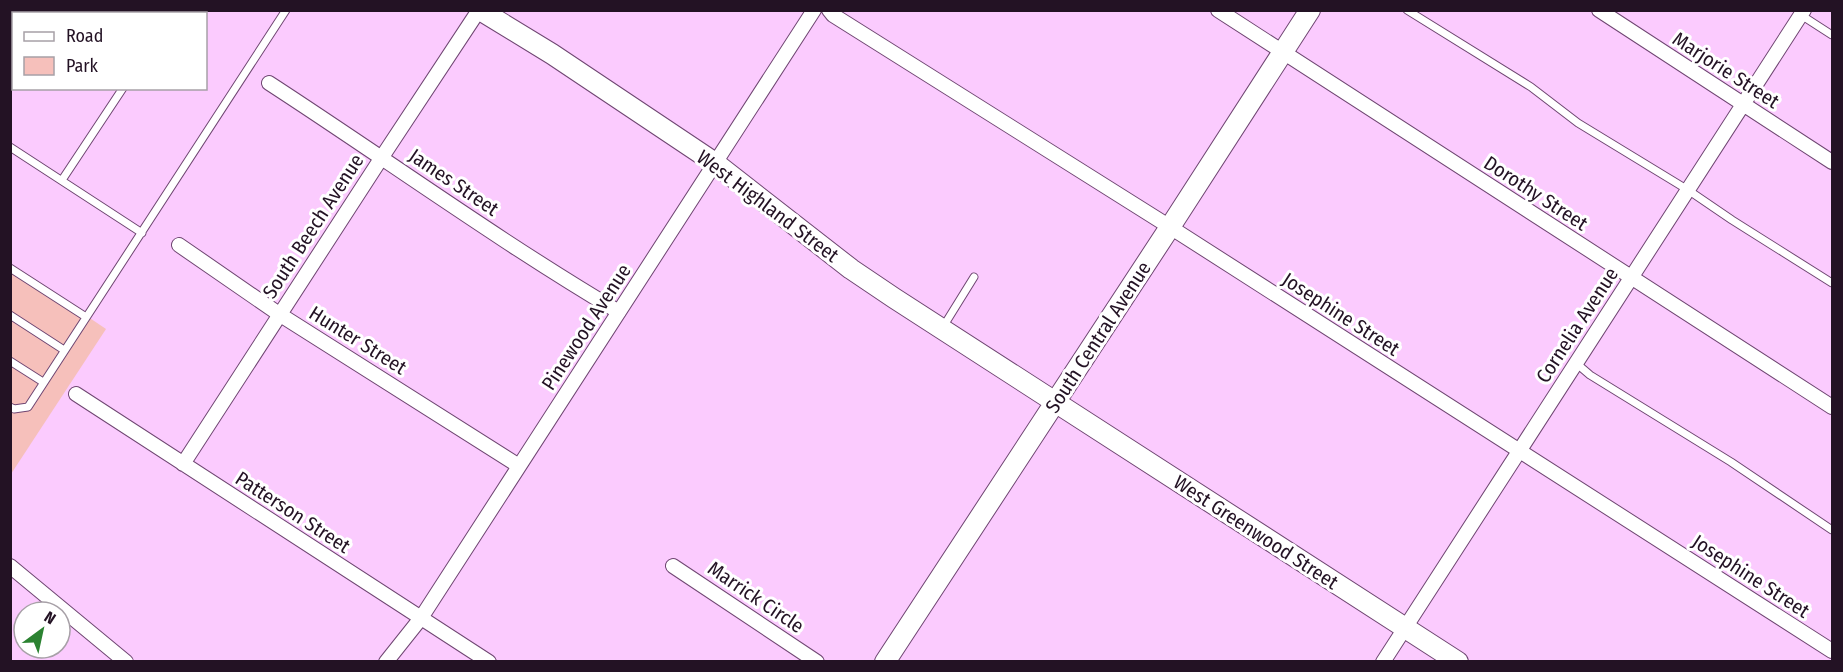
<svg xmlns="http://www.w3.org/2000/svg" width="1843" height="672" font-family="'Fira Sans Condensed',sans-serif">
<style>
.green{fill:#f6c0bb}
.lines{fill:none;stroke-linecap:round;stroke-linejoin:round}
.lane-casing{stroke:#6f4672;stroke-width:9}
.street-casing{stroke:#6f4672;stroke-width:16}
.secondary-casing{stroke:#6f4672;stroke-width:22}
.lane{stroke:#fff;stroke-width:7}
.street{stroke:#fff;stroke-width:14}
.secondary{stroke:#fff;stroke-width:20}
.labels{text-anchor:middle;stroke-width:6;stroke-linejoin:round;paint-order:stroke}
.street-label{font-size:20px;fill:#231224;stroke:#fff}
</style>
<rect width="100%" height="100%" fill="#fbcbfe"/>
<!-- green -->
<path class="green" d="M11 265 106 329 11 474Z"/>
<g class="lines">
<!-- lane casing -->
<g class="lane-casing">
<path id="lane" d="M13 10 17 14
M1407 10 1531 87 1578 123 1688 190 1732 220 1832 283
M171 14 172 10
M1801 15 1832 35
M10 147 142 233
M62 180 123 88
M10 268 86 317
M10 315 64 350
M943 327 974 277
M10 361 43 382
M1576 363 1590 375 1731 462 1832 530
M10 407 14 409 28 407 286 10"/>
</g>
<!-- street casing -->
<g class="street-casing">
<path id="street" d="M829 10 833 15 1170 227 1832 651
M1218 10 1832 407
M1599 10 1832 162
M269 83C386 159 499 241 619 312
M179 245 279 314 519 466
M76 394 489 662
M183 464 382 157 479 10
M10 566 126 662
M673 566 817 662
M386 662 421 618 814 10
M1383 662 1804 10"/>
</g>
<!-- secondary casing -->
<g class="secondary-casing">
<path id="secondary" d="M480 10 552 54 715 163 851 269 894 298 1458 662
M885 662 1170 227 1310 10"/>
</g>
<!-- lane -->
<use href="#lane" class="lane"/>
<!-- street -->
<use href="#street" class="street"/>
<!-- secondary -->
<use href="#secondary" class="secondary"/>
</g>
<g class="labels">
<!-- street labels -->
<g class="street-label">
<text transform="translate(1726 70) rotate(33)" y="7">Marjorie Street</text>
<text transform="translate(454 182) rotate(34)" y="7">James Street</text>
<text transform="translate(1536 193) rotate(33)" y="7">Dorothy Street</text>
<text transform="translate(768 206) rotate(37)" y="7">West Highland Street</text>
<text transform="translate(313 226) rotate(-57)" y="7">South Beech Avenue</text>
<text transform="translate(1341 314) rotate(33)" y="7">Josephine Street</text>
<text transform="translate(1577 325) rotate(-57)" y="7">Cornelia Avenue</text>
<text transform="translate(586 327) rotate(-57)" y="7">Pinewood Avenue</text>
<text transform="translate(1098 337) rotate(-57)" y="7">South Central Avenue</text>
<text transform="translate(358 340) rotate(32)" y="7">Hunter Street</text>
<text transform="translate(293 512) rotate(33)" y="7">Patterson Street</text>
<text transform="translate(1256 532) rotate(33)" y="7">West Greenwood Street</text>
<text transform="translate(1751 576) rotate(33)" y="7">Josephine Street</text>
<text transform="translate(756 597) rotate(34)" y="7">Marrick Circle</text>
</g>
</g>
<!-- border -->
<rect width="1843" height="672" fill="none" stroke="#231224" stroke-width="24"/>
<!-- legend -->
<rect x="12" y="12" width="195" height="78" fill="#ffffff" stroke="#a7a0a7" stroke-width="1.5"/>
<rect x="24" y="32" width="30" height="9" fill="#ffffff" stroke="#a7a0a7" stroke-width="1.5"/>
<text x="66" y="42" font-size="18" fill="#231224">Road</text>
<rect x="24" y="57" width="30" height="18" fill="#f6c0bb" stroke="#a7a0a7" stroke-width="1.5"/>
<text x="66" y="72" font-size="18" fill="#231224">Park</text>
<!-- north arrow -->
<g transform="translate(42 630) rotate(33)"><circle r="28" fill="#ffffff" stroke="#a7a0a7" stroke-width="1.5"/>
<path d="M0-4.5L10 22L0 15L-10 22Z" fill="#2b8231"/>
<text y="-9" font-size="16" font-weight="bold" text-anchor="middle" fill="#231224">N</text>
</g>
</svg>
